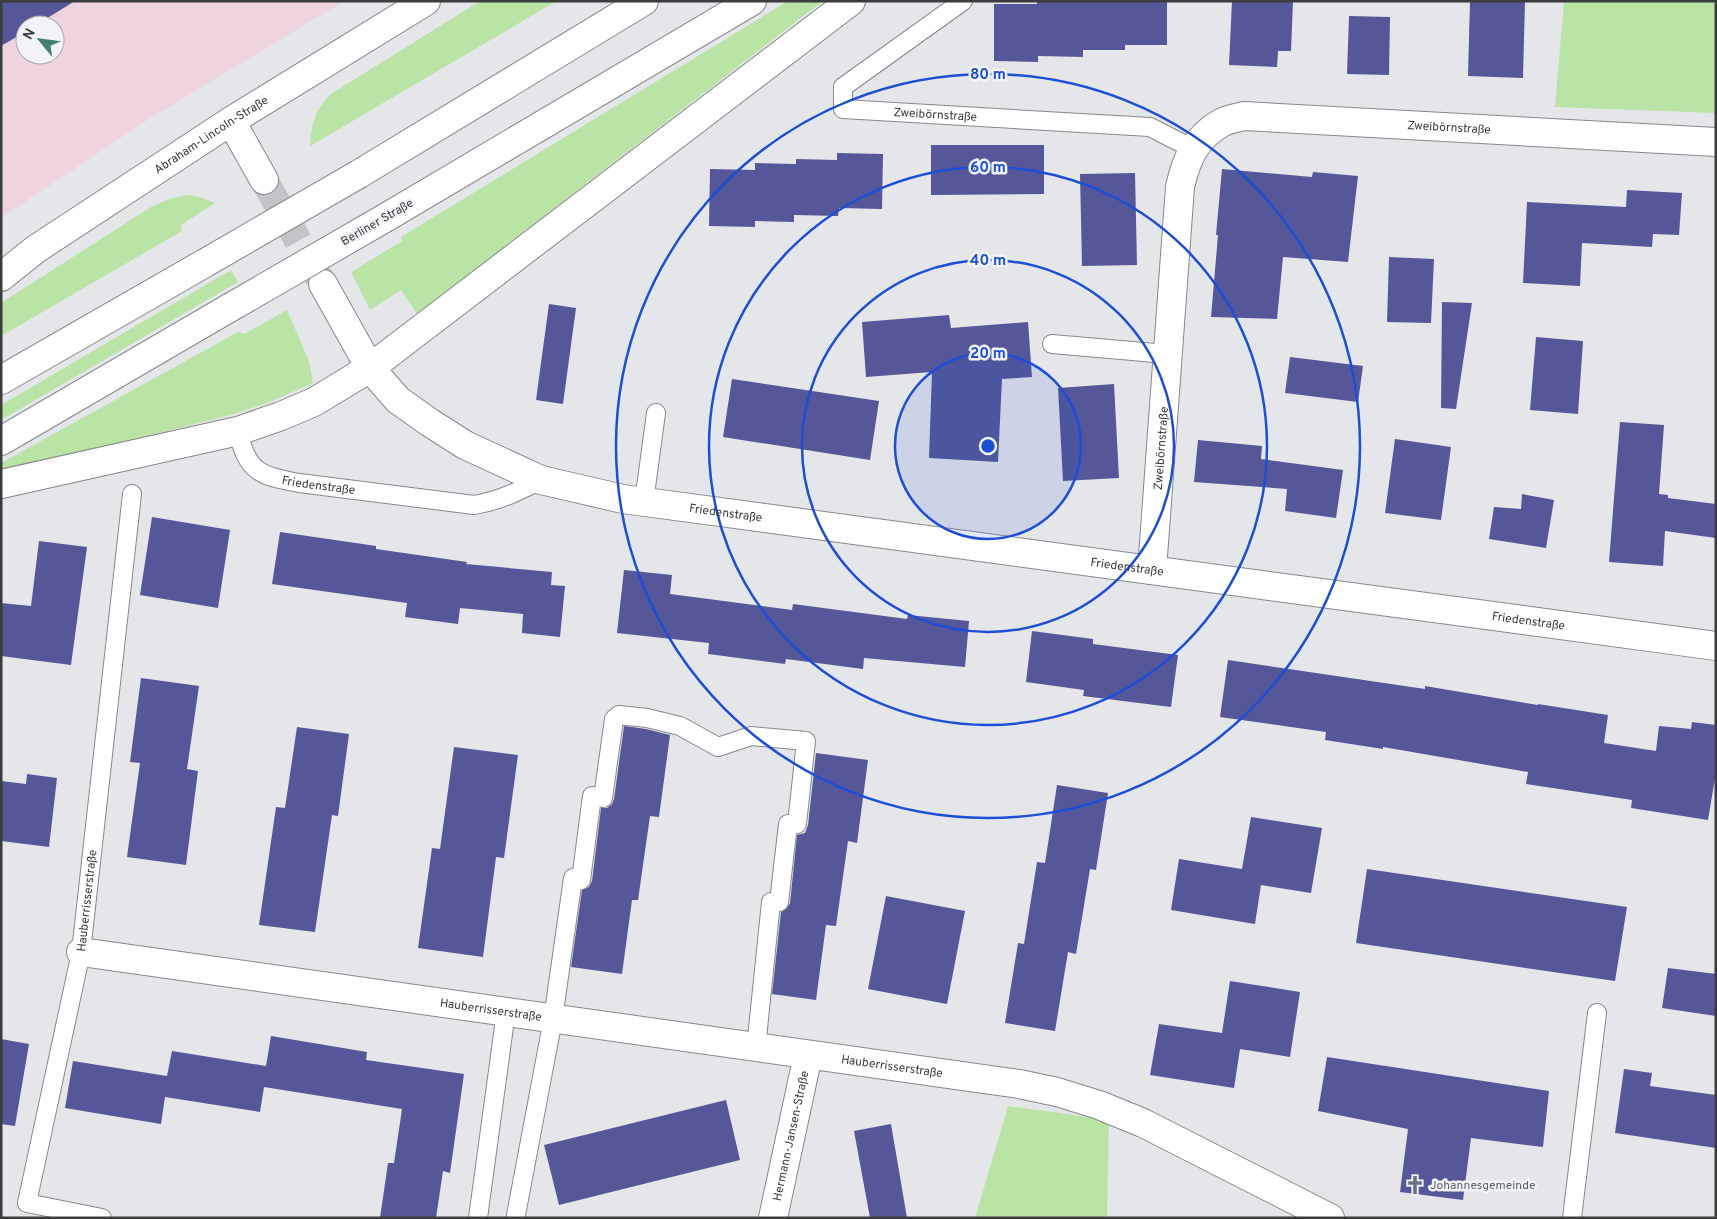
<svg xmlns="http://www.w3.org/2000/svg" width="1717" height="1219" font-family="Overpass,sans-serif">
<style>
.commercial{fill:#edd4de;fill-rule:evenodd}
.green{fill:#bae4a6}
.building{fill:#555798}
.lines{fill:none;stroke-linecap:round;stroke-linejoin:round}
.minor-tunnel{stroke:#c3c4c7;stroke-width:28;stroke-dasharray:28 14;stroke-linecap:butt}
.service-casing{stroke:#88888b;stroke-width:20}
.minor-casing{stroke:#88888b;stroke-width:30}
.primary-casing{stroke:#88888b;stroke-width:30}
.service{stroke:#fff;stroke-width:18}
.minor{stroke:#fff;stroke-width:28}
.primary{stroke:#fff;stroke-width:28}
.primary-bridge-casing{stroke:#88888b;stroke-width:30;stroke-linecap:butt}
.primary-bridge{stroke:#fff;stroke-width:28}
.ring{fill:none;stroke:#1d4ed8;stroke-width:2.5}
.labels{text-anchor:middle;stroke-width:5;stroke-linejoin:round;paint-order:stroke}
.street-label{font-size:12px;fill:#3b3c3d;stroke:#f2f3f6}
.worship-label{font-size:12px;fill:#5b616d;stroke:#f2f3f6;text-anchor:start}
.centre{fill:#1d4ed8;stroke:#f2f3f6;stroke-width:2.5}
.ring-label{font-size:15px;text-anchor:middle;font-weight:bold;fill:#1d4ed8;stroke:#f2f3f6;stroke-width:5;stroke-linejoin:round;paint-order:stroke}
</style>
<rect width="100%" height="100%" fill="#e5e6e9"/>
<!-- commercial -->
<path class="commercial" d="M1 1H344L149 119 1 218ZM25 25H55V55H25Z"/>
<!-- green -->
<path class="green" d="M480 1H557L310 146C312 122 314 112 331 94Z
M788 1H823L417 314 401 290 370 310 351 272 402 241 401 237Z
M1564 1H1716V113L1555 107Z
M188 195 200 197 215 203 181 225 182 231 1 336V303L151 207 172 198Z
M231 270 238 282 1 420V405Z
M287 310 309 361 313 383 270 402 231 415 1 473V463L238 332 244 334Z
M1008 1106 1109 1120 1107 1218H975Z"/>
<!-- building -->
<path class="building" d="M1 1H75L36 25H25V32L1 46Z
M1037 1H1167V45H1125V50H1083V57L1038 56V62L994 61V4H1037Z
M1232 1H1293L1291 51H1278L1277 67 1229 65Z
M1470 1H1525L1523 78 1468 76Z
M1349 16 1390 17 1389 75 1347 74Z
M931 145H1044V194L931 195Z
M837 153 883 154 882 209 839 208 838 216 794 215V222L755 221V227L709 226 710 169 755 170V163L796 164V159L837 160Z
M1222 169 1312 177 1313 172 1358 176 1348 262 1283 257 1277 319 1211 317 1218 235H1216Z
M1135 173 1137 265 1082 266 1080 174Z
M1627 190 1682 193 1679 235 1653 234 1652 247 1582 243 1580 286 1523 283 1527 202 1626 207Z
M1389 257 1434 259 1431 323 1387 322Z
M1442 302 1472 303 1456 409 1441 408Z
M549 304 576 308 563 404 536 400Z
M949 315 951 328 1028 322 1032 377 1002 379 998 462 929 458 932 372 866 377 862 322Z
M1536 337 1583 341 1578 414 1530 410Z
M1290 357 1363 366 1358 402 1285 393Z
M732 379 879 401 870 460 723 437Z
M1114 384 1119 478 1063 481 1058 388Z
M1620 422 1664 425 1659 494 1668 495V498L1716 504V538L1665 531 1663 566 1609 562Z
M1395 439 1451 447 1441 520 1385 513Z
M1198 440 1262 446 1261 459 1343 470 1336 518 1285 511 1287 489 1194 482Z
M1522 494 1554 500 1546 548 1489 539 1494 507 1521 509Z
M152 517 230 530 218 608 140 595Z
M280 532 376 546V549L467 562 466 564 552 572 551 585 565 586 560 637 522 633 523 614 460 608 458 624 405 617 407 603 272 584Z
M39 541 87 547 71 665 1 656V603L31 606Z
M624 570 672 575 670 594 792 610 793 604 907 619 908 615 969 621 965 667 864 658 863 669 786 659 785 664 708 654 709 643 617 633Z
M1032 631 1093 639V644L1178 655 1171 707 1083 696 1084 690 1026 682Z
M1228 660 1425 689V686L1538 705V704L1608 715 1604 743 1656 751 1659 726 1691 729 1692 722 1716 725V772L1708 820 1631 808 1632 800 1526 784 1528 772 1383 747V749L1325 740 1326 732 1220 717Z
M141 678 199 686 187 769 198 771 186 865 127 857 140 763 130 762Z
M624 726 646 729 670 735 659 817 650 816 638 900H632L622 974 571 967 582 890 589 887 592 881 601 808H607L612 804 614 799Z
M297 727 349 734 338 816 332 815 315 932 259 925 276 807 285 808Z
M454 747 518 755 504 858 496 857 483 957 418 948 432 848 440 849Z
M816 753 868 760 857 843 848 841 836 926 826 925 816 1000 772 994 781 912 787 908 790 903 797 835 805 833 808 825Z
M27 774 57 778 49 847 1 841V781L26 784Z
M1057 785 1108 793 1096 870 1090 869 1076 954 1068 952 1055 1031 1005 1023 1018 943 1024 944 1037 862 1045 863Z
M1251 817 1322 828 1311 893 1261 885 1255 924 1171 910 1179 859 1242 869Z
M1367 869 1627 907 1615 981 1356 943Z
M886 896 965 911 947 1004 868 989Z
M1668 968 1716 974V1016L1662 1008Z
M1230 981 1300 992 1290 1057 1240 1049 1234 1088 1150 1075 1159 1024 1222 1033Z
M271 1036 367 1052 366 1060 464 1074 450 1173 443 1171 436 1218H380L388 1163H394L402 1109 264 1087 260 1112 165 1097 161 1124 65 1108 73 1061 167 1076 172 1051 266 1066Z
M1 1039 29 1044 15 1126 1 1124Z
M1327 1057 1549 1091 1543 1147 1471 1138 1463 1200 1400 1192 1408 1129 1318 1111Z
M1624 1069 1652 1073 1650 1086 1716 1095V1148L1615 1133Z
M726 1100 740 1160 559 1205 544 1145Z
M891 1124 907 1218H870L854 1131Z"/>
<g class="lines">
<!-- minor-tunnel -->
<path class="minor-tunnel" d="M264 180 322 283"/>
<!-- service casing -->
<g class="service-casing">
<g id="service">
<path id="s1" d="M963 1 843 87V109L1150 127 1193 149"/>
<path d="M1052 344 1167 354"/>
<path id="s2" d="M238 431C247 472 260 476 299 483L474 505C499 501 519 491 541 480"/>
<path d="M644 502 656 413"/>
<path d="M516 1215 553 1019 573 878 581 880 592 796 603 798 614 719 619 715 647 718 680 726 718 747 751 736 806 741 797 824H788L779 902H771L756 1048"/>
<path id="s3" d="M102 1218 27 1203 81 952 132 494"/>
<path d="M478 1218 506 1012"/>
<path d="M1572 1218 1597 1013"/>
</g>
</g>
<!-- minor casing -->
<g class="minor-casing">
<g id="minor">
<path d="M231 121 264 180"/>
<path id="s4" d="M1 277 36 249 231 121 426 1"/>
<path id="s5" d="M323 284 370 368 398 400 429 422 465 445 541 480 623 499 1716 646"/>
<path id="s6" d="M1152 570 1180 187C1186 160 1195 138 1221 123 1228 119 1237 118 1244 116L1716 142"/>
<path id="s7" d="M81 952 1019 1084 1057 1092 1099 1105 1143 1123 1330 1218"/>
<path id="s8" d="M773 1218 808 1055"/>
</g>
</g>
<!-- primary casing -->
<g class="primary-casing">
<path id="primary" d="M359 174 644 1
M385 218 752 1
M1 380 205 263
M1 441 231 307
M1 484 238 431 281 416 314 402 370 368 851 1"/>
</g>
<!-- service -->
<use href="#service" class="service"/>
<!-- minor -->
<use href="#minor" class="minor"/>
<!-- primary -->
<use href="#primary" class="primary"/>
<!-- primary-bridge casing -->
<g class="primary-bridge-casing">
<path id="primary-bridge" d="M205 263 359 174
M231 307 385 218"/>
</g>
<!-- primary-bridge -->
<use href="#primary-bridge" class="primary-bridge"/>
</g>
<!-- distance rings -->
<circle cx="988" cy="446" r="93" fill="#1d4ed8" fill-opacity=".12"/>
<g class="ring">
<circle cx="988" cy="446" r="93"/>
<circle cx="988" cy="446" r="186"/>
<circle cx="988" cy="446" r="279"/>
<circle cx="988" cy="446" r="372"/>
</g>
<!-- icons -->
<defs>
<g id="church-bare" transform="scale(1.5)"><path d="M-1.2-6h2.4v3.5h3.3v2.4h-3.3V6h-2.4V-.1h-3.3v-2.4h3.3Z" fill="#6b7280" stroke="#f2f3f6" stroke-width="2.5" paint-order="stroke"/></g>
</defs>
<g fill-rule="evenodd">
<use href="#church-bare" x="1415" y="1185"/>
</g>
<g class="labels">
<!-- street labels -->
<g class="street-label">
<text dy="4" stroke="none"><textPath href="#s1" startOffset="262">Zweibörnstraße</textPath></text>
<text dy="4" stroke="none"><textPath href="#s6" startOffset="692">Zweibörnstraße</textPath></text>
<text dy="4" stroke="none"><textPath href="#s4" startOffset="254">Abraham-Lincoln-Straße</textPath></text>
<text transform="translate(377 222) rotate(-30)" y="4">Berliner Straße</text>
<text dy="4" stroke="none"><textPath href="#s6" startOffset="122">Zweibörnstraße</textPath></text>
<text dy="4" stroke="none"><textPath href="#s2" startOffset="108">Friedenstraße</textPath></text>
<text dy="4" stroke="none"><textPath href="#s5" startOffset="491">Friedenstraße</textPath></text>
<text dy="4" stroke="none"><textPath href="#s5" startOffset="896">Friedenstraße</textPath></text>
<text dy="4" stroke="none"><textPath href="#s5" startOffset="1301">Friedenstraße</textPath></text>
<text dy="4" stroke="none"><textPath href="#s3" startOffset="385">Hauberrisserstraße</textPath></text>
<text dy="4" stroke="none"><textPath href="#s7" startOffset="414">Hauberrisserstraße</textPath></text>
<text dy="4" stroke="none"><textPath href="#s7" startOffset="819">Hauberrisserstraße</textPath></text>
<text dy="4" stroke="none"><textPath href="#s8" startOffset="84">Hermann-Jansen-Straße</textPath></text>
</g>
<!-- worship labels -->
<g class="worship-label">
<text x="1430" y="1189">Johannesgemeinde</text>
</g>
</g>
<circle cx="988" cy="446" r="8" class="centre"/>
<g class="ring-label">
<text x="988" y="79">80 m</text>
<text x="988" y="172">60 m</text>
<text x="988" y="265">40 m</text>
<text x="988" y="358">20 m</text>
</g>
<!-- border -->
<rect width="1717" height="1219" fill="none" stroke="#3b3c3d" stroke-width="5"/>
<!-- north arrow -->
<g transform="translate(40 40) rotate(299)"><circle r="24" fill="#f2f3f6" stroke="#a9aaac"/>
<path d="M0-4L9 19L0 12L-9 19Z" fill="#41806e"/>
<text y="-8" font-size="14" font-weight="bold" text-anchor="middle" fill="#3b3c3d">N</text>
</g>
</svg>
